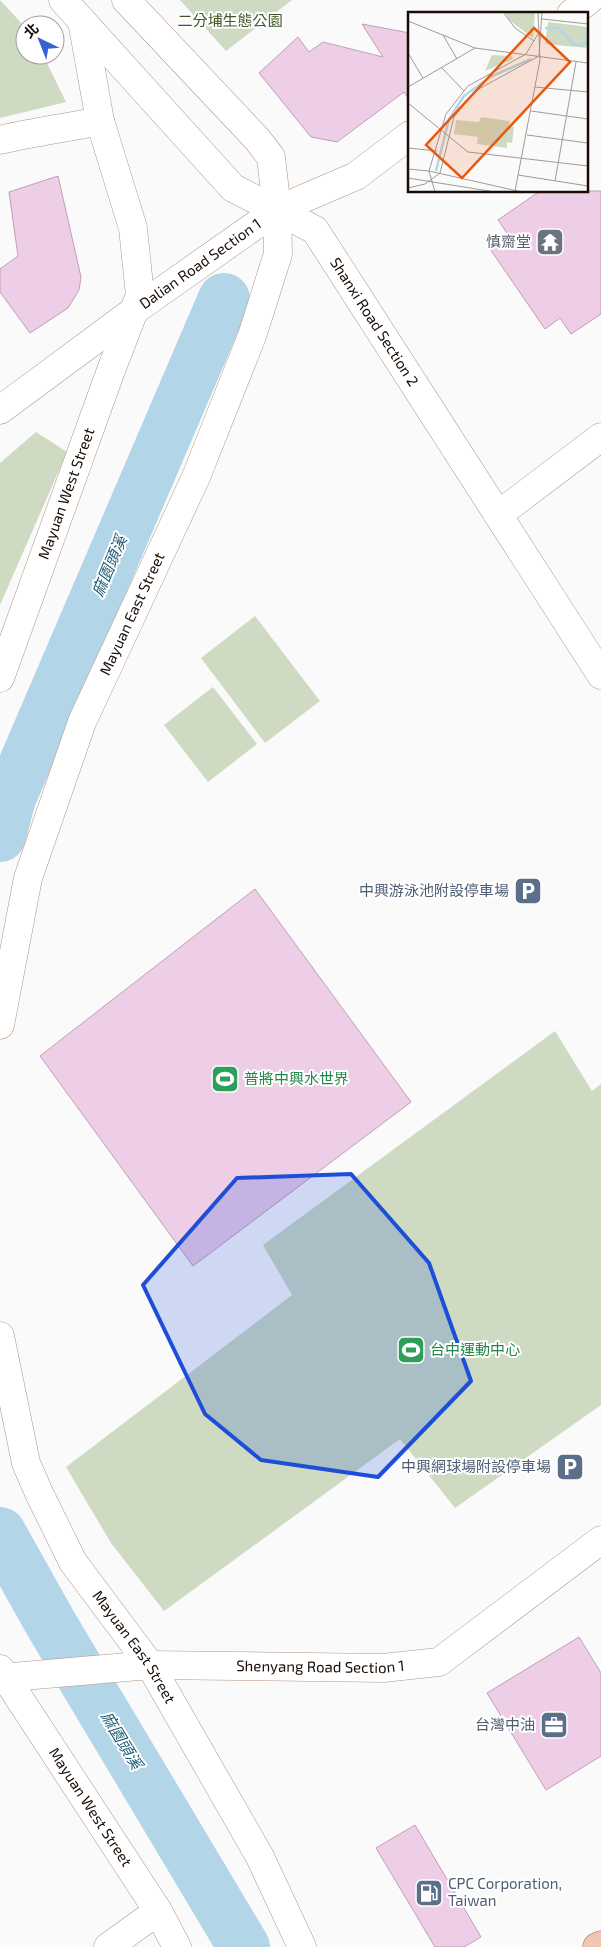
<svg xmlns="http://www.w3.org/2000/svg" width="601" height="1947" font-family="'Exo 2','Noto Sans TC',sans-serif">
<style>
.green{fill:#cedac1}
.lines{fill:none;stroke-linecap:round;stroke-linejoin:round}
.river{stroke:#b2d5e7;stroke-width:52}
.building{fill:#eecee6;stroke:#be9fb7}
.minor-casing{stroke:#b59580;stroke-width:29}
.major-casing{stroke:#9d6b55;stroke-width:29}
.minor{stroke:#fff;stroke-width:28}
.major{stroke:#efc5b3;stroke-width:28}
.marked{fill:#1d4ed8;fill-opacity:0.2;stroke:#1d4ed8;stroke-width:4;stroke-linejoin:round}
.labels{text-anchor:middle;stroke-width:4;stroke-linejoin:round;paint-order:stroke}
.park-label{font-size:15px;fill:#425728;stroke:#fff}
.worship-label{font-size:15px;fill:#5b616d;stroke:#fff;text-anchor:end}
.street-label{font-size:15px;fill:#190d06;stroke:#fff}
.service-label{font-size:15px;fill:#4e5e75;stroke:#fff;text-anchor:end}
.leisure-label{font-size:15px;fill:#27864d;stroke:#fff;text-anchor:start}
.water-label{font-size:16px;font-style:italic;fill:#1b5a74;stroke:#fff}
.inset-river{fill:none;stroke:#b2d5e7;stroke-width:2.5}
.inset-road{fill:none;stroke:#a09b98;stroke-width:1}
.view{fill:#e8590c;fill-opacity:0.15;stroke:#e8590c;stroke-width:2.5}
.inset-edge{fill:none;stroke:#190d06;stroke-width:2.5}
</style>
<rect width="100%" height="100%" fill="#fafafa"/>
<!-- green -->
<path class="green" d="M0 0 25 27V55H43L66 102 0 118Z
M180 0H292L226 51Z
M36 432 67 452 0 605V463Z
M255 616 320 701 265 743 201 658Z
M213 687 257 744 208 782 164 725Z
M555 1031 592 1091 601 1084V1405L455 1508 400 1439 164 1611 111 1543 66 1467 292 1295 263 1245Z"/>
<g class="lines">
<!-- river -->
<path class="river" d="M0 836 10 798 224 299
M0 1533 51 1624 244 1947"/>
</g>
<!-- building -->
<path class="building" d="M362 24 410 33V101L404 92 337 142 311 137 259 73 298 37 309 52 323 42 383 57Z
M58 176 81 277 79 290 68 308 30 333 0 292V269L18 256 9 192Z
M540 191H601V314L571 334 560 318 545 329 490 249 509 236 498 220Z
M255 889 411 1102 193 1266 40 1056Z
M579 1637 601 1673V1756L546 1790 487 1693Z
M415 1825 481 1937 464 1947H435L376 1848Z"/>
<g class="lines">
<!-- minor casing -->
<g class="minor-casing">
<g id="minor">
<path id="s1" d="M63 0 233 188 315 230 601 675"/>
<path d="M571 14 589 0"/>
<path d="M0 140C33 132 66 128 100 121"/>
<path id="s2" d="M0 410 135 310 277 210 356 176 410 135"/>
<path d="M498 515 601 437"/>
<path id="s3" d="M0 678 110 373 140 295 133 228 100 121 82 21"/>
<path id="s4" d="M0 1025 28 878 82 722 196 477 252 336 278 254 277 210 271 157 257 139 126 0"/>
<path id="s5" d="M0 1336 26 1463 39 1493 73 1562 150 1665 260 1857 302 1947"/>
<path id="s6" d="M0 1669 158 1911 177 1947"/>
<path id="s7" d="M0 1678 150 1665 383 1668 439 1662 601 1540"/>
<path d="M108 1947 158 1911"/>
</g>
</g>
<!-- major casing -->
<g class="major-casing">
<path id="major" d="M597 1947 601 1945"/>
</g>
<!-- minor -->
<use href="#minor" class="minor"/>
<!-- major -->
<use href="#major" class="major"/>
</g>
<!-- marked area -->
<path class="marked" d="M351 1174 429 1263 471 1381 378 1477 261 1460 205 1414 143 1285 237 1178Z"/>
<!-- icons -->
<defs>
<g id="temple-square" transform="scale(1.4375)"><rect x="-9" y="-9" width="18" height="18" rx="4" fill="#6b7280" stroke="#fff"/><path d="M0-6L5-2H3V0L6.5 2.5H4V6H1.5V3h-3V6H-4V2.5H-6.5L-3 0V-2H-5Z" fill="#fff"/></g>
<g id="parking-square" transform="scale(1.4375)"><rect x="-9" y="-9" width="18" height="18" rx="4" fill="#5c6f8a" stroke="#fff"/><path d="M-3.5-5.5H1a3.5 3.5 0 0 1 0 7H-1V5.5H-3.5ZM-1-3.4V-.6H.8a1.4 1.4 0 0 0 0-2.8Z" fill="#fff"/></g>
<g id="stadium-square" transform="scale(1.4375)"><rect x="-9" y="-9" width="18" height="18" rx="4" fill="#2e9e5b" stroke="#fff"/><path d="M0-5a6.5 5 0 1 0 0 10a6.5 5 0 1 0 0-10ZM-3.5-1.8h7v3.6h-7Z" fill="#fff"/></g>
<g id="office-square" transform="scale(1.4375)"><rect x="-9" y="-9" width="18" height="18" rx="4" fill="#5c6f8a" stroke="#fff"/><path d="M-6-3h4V-5.5h4V-3h4V5H-6ZM-1-4.5V-3h2v-1.5ZM-6 0V1H6V0Z" fill="#fff"/></g>
<g id="fuel-square" transform="scale(1.4375)"><rect x="-9" y="-9" width="18" height="18" rx="4" fill="#5c6f8a" stroke="#fff"/><path d="M-5.5-6h7V0h2V4h1.3V-2.5L3-4.5l.8-.8L6-3V5H2.5V1h-1V6h-7ZM-4.2-4.7v3.2H.2V-4.7Z" fill="#fff"/></g>
</defs>
<g fill-rule="evenodd">
<use href="#temple-square" x="550" y="242"/>
<use href="#parking-square" x="528" y="891"/>
<use href="#stadium-square" x="225" y="1079"/>
<use href="#stadium-square" x="411" y="1350"/>
<use href="#parking-square" x="570" y="1467"/>
<use href="#office-square" x="554" y="1725"/>
<use href="#fuel-square" x="429" y="1893"/>
</g>
<g class="labels">
<!-- park labels -->
<g class="park-label">
<text x="230" y="26">二分埔生態公園</text>
</g>
<!-- worship labels -->
<g class="worship-label">
<text x="531" y="247">慎齋堂</text>
</g>
<!-- street labels -->
<g class="street-label">
<text dy="5" stroke="none"><textPath href="#s2" startOffset="248">Dalian Road Section 1</textPath></text>
<text dy="5" stroke="none"><textPath href="#s1" startOffset="455">Shanxi Road Section 2</textPath></text>
<text dy="5" stroke="none"><textPath href="#s3" startOffset="196">Mayuan West Street</textPath></text>
<text dy="5" stroke="none"><textPath href="#s4" startOffset="434">Mayuan East Street</textPath></text>
<text dy="5" stroke="none"><textPath href="#s5" startOffset="344">Mayuan East Street</textPath></text>
<text dy="5" stroke="none"><textPath href="#s7" startOffset="321">Shenyang Road Section 1</textPath></text>
<text dy="5" stroke="none"><textPath href="#s6" startOffset="165">Mayuan West Street</textPath></text>
</g>
<!-- service labels -->
<g class="service-label">
<text x="509" y="896">中興游泳池附設停車場</text>
<text x="551" y="1472">中興網球場附設停車場</text>
<text x="535" y="1730">台灣中油</text>
<text x="448" y="1889" text-anchor="start">CPC Corporation,<tspan x="448" dy="17">Taiwan</tspan></text>
</g>
<!-- leisure labels -->
<g class="leisure-label">
<text x="244" y="1084">普將中興水世界</text>
<text x="430" y="1355">台中運動中心</text>
</g>
<!-- water labels -->
<g class="water-label">
<text transform="translate(109 566) rotate(-67)" y="6">麻園頭溪</text>
<text transform="translate(122 1740) rotate(59)" y="6">麻園頭溪</text>
</g>
</g>
<!-- overview -->
<g transform="translate(408 12)">
<rect width="180" height="180" fill="#fafafa"/>
<path d="M97 0H127L125 26 101 8ZM140 10 180 15V36L137 32ZM84 43 104 44 105 47 77 59ZM73 105 102 109 101 114 106 115 104 131 99 130V136L69 132 70 125 46 122 48 108 71 110Z" fill="#cedac1"/>
<path class="inset-river" d="M137 16H151L166 33H175L180 29M28 159 41 107 56 84 82 65 123 47"/>
<path class="inset-road" d="M95 0 107 16 126 29M134 7 180 12M0 9 67 36M35 23 49 47M0 41 15 66M34 56 56 79M0 75 67 36 180 51M127 75 180 80M0 91 60 140 180 154M123 99 180 107M119 123 180 131M0 136 29 139M0 157 21 159 114 180M110 163 180 174M0 166 87 180M147 169 168 50M0 176 17 172 32 161 46 105 67 79 131 44 134 0M107 179 132 48 130 0M27 180 21 159 38 102 60 74 118 42 130 22"/>
<path class="view" d="M126 16 162 50 54 166 18 133Z"/>
<rect width="180" height="180" class="inset-edge"/>
</g>
<!-- north arrow -->
<g transform="translate(40 40) rotate(317)"><circle r="24" fill="#ffffff" stroke="#a39e9b"/>
<path d="M0-4L9 19L0 12L-9 19Z" fill="#3861d1"/>
<text y="-8" font-size="14" font-weight="bold" text-anchor="middle" fill="#190d06">北</text>
</g>
</svg>
